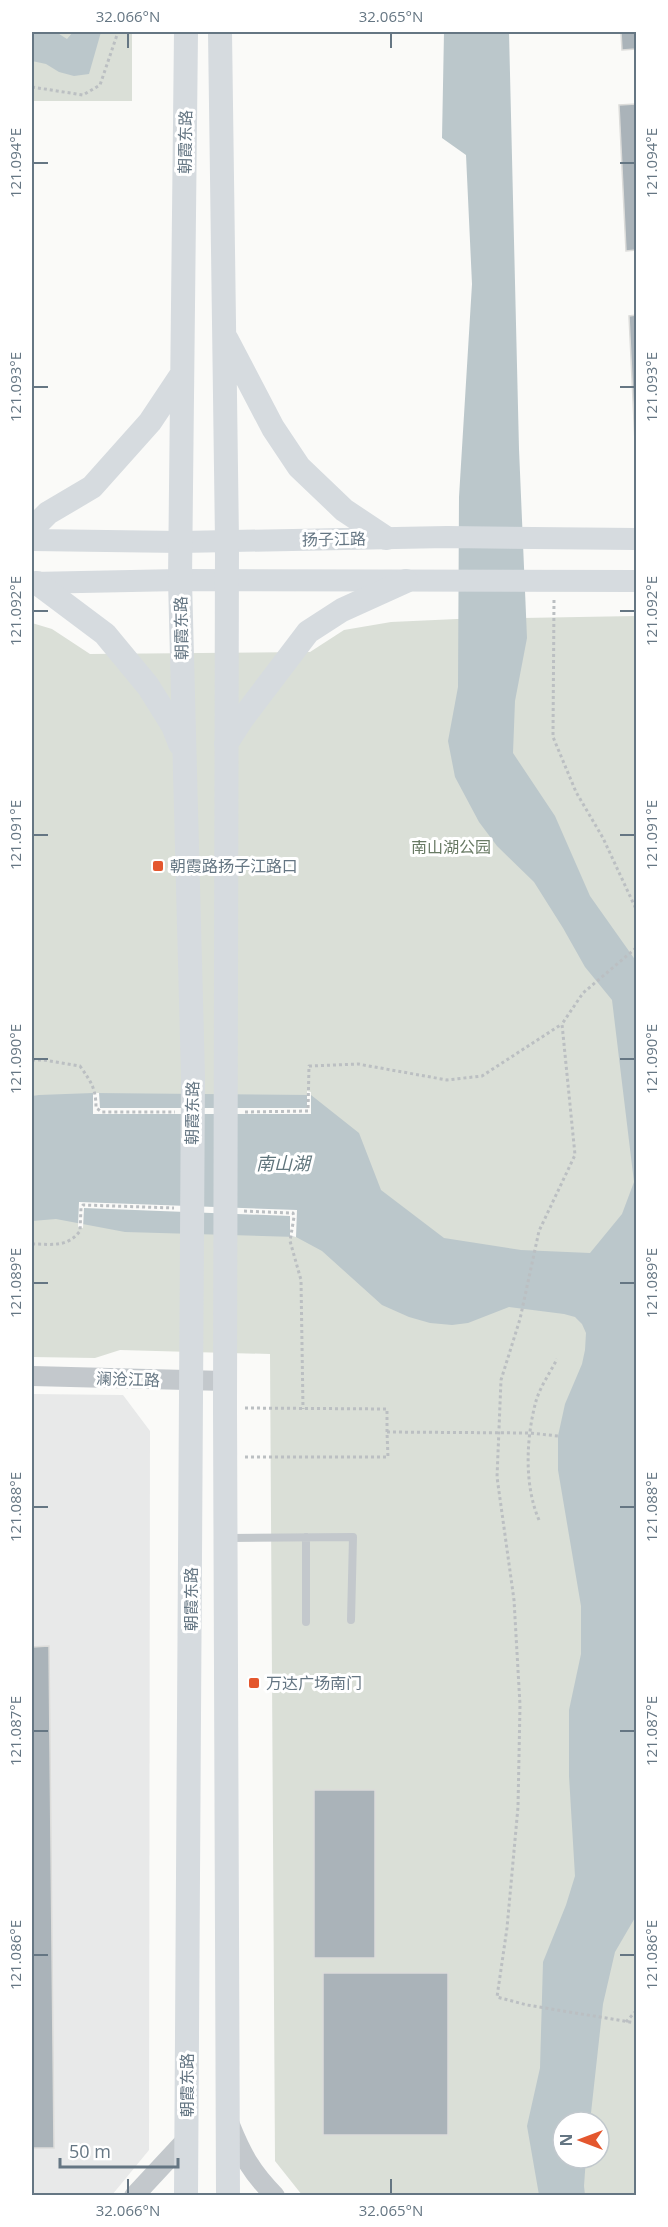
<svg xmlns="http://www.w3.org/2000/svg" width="668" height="2227" font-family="'Open Sans','Noto Sans SC',sans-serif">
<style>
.built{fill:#e8e9e9}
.green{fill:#dadfd7;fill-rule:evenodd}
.water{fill:#bbc7cb}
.pier{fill:#fafaf8}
.building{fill:#aab3b9;stroke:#dcdcda;stroke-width:1.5}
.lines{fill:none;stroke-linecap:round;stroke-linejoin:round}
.path{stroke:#bbbfc2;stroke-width:3;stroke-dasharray:3 3;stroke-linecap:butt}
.service{stroke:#c3c8cc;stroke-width:8}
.tertiary{stroke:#c3c8cc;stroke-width:20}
.secondary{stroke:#d6dbdf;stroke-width:22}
.primary{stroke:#d6dbdf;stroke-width:24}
.ticks{fill:none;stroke:#657683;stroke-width:2}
.poi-dot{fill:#e4572e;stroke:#fff;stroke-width:2}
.labels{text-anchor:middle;stroke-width:6;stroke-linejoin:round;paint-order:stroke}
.street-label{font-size:16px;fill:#657683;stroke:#fff}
.park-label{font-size:16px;fill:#687a64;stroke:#fff}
.poi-label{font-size:16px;fill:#657683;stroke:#fff;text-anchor:start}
.water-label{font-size:18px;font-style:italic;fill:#60757c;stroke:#fff}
.neatline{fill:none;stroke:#657683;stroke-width:2}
.ticks-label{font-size:15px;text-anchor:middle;fill:#657683}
</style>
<rect width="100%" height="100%" fill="#fafaf8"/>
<!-- built -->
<path class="built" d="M32 1394 123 1395 150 1431 149 2150 112 2195 32 2196Z"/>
<!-- green -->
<path class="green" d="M32 32H132V101H32Z
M636 616V2195H302L275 2161 270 1354 120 1350 95 1358 32 1357V623L52 629 90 654 310 652 344 630 391 622 457 619ZM563 2122H599V2158H563Z"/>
<!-- water -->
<path class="water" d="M32 32H56L67 39 73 32H101L89 74 74 76 59 72 46 64 32 61Z
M444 32H509L519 449 527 638 515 701 513 753 555 816 590 896 636 961V1916L615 1952 603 2004 590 2122H563V2158H586L584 2186 585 2195H539L527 2126 540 2068 543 1962 566 1905 575 1876 569 1776V1710L581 1654V1606L558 1470V1436L565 1404 582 1364 585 1350 586 1333 582 1324 575 1317 564 1314 509 1307 468 1323 452 1325 430 1323 409 1317 382 1305 322 1251 296 1237 125 1232 56 1219 32 1221V1096L39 1095 93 1093 311 1095 359 1133 381 1190 444 1238 521 1250 590 1253 622 1214 634 1182 612 1000 585 967 563 928 534 882 497 846 479 822 455 777 448 741 458 687 459 497 472 284 466 155 442 138Z"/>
<!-- pier -->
<path class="pier" d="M307 1091 311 1092V1114H93V1093H99L100 1108H307Z
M79 1202 297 1210 296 1237 290 1236V1216L84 1208 83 1228 78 1227Z"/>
<!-- building -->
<path class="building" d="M621 32H636V49L622 50Z
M636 104V250L626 251 619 105Z
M636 315V463L629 316Z
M49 1646 54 2148H32V1647Z
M314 1790H375V1958H314Z
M323 1973H448V2135H323Z"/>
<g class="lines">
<!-- path -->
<path class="path" d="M32 87 83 95 100 85 118 32
M554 600 553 737 576 792 603 838 636 909
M636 948 583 993 562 1024 575 1155 539 1231 520 1319 501 1380 497 1477 514 1600 520 1705 518 1807 507 1928 497 1997 527 2005 636 2023
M32 1060H44L80 1066C91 1082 96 1088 96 1108L102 1112H175
M245 1112 308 1111 309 1066 358 1064 447 1080 482 1076 562 1024
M244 1211 290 1213H293L294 1217 290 1241 301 1280 303 1409
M32 1244C51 1244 67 1248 80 1231L81 1208 83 1205 174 1208
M245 1408 387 1409V1432
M245 1457H388L387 1432 530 1433 558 1436
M539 1520C524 1485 526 1438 536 1401 540 1387 550 1373 557 1359
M626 2022 636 2011"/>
<!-- service -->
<path class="service" d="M306 1537V1622
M230 1538 353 1537 351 1620"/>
<!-- tertiary -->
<path class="tertiary" d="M32 1376 225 1381
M230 2125C242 2155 252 2173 275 2196
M134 2196 187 2139"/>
<!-- secondary -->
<path class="secondary" d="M32 540 181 542 447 537 636 539
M32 583 180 580 636 581"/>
<!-- primary -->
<path class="primary" d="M186 32 180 580 193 1077 186 2196
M220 32 227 541 225 1408 228 2196
M227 340 273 428 299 467 344 510 386 538
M32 529 48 513 92 487 150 422 182 374
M37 583 105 634 148 686 173 726 180 744
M226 744 242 719 308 632 342 610 406 581"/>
</g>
<!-- ticks -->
<path class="ticks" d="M128 33V48M391 33V48M33 163H48M620 163H635M33 387H48M620 387H635M33 611H48M620 611H635M33 835H48M620 835H635M33 1059H48M620 1059H635M33 1283H48M620 1283H635M33 1507H48M620 1507H635M33 1731H48M620 1731H635M33 1955H48M620 1955H635M128 2179V2194M391 2179V2194"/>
<!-- markers -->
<g class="poi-dot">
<rect x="152" y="860" width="12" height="12" rx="3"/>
<rect x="248" y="1677" width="12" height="12" rx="3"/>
</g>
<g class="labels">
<!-- street labels -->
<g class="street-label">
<text transform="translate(185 142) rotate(-89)" y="6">朝霞东路</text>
<text transform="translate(334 539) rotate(-1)" y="6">扬子江路</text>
<text transform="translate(181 628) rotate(-91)" y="6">朝霞东路</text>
<text transform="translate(192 1113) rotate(-89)" y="6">朝霞东路</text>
<text transform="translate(128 1379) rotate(2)" y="6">澜沧江路</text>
<text transform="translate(191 1599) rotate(-90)" y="6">朝霞东路</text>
<text transform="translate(187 2085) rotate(-90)" y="6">朝霞东路</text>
</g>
<!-- park labels -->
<g class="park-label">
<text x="451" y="853">南山湖公园</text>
</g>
<!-- poi labels -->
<g class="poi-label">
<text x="170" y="872">朝霞路扬子江路口</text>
<text x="266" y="1689">万达广场南门</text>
</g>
<!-- water labels -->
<g class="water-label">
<text x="283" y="1170">南山湖</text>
</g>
</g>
<!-- border -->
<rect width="668" height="2227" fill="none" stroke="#ffffff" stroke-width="66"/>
<!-- north arrow -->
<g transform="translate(581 2140) rotate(270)"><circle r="28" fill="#ffffff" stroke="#c1c8cd" stroke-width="1.5"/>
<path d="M0-4.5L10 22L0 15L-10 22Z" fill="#e4572e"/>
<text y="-9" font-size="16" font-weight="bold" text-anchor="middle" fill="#657683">N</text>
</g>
<!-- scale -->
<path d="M60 2158v9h118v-9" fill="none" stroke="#657683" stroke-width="3"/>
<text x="69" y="2158" font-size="18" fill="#657683" stroke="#ffffff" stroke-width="4.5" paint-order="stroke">50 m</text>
<rect x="33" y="33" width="602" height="2161" class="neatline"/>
<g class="ticks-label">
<text x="128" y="22">32.066°N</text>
<text x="391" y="22">32.065°N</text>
<text transform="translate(652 163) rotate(-90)" y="5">121.094°E</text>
<text transform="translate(16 163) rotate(-90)" y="5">121.094°E</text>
<text transform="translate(652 387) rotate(-90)" y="5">121.093°E</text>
<text transform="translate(16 387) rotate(-90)" y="5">121.093°E</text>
<text transform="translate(652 611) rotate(-90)" y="5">121.092°E</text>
<text transform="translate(16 611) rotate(-90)" y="5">121.092°E</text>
<text transform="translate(652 835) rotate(-90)" y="5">121.091°E</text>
<text transform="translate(16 835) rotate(-90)" y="5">121.091°E</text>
<text transform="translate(16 1059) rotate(-90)" y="5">121.090°E</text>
<text transform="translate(652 1059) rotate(-90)" y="5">121.090°E</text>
<text transform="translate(16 1283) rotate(-90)" y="5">121.089°E</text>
<text transform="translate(652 1283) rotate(-90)" y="5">121.089°E</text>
<text transform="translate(652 1507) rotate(-90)" y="5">121.088°E</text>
<text transform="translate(16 1507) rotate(-90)" y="5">121.088°E</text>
<text transform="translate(16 1731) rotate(-90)" y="5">121.087°E</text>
<text transform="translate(652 1731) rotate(-90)" y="5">121.087°E</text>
<text transform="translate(16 1955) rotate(-90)" y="5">121.086°E</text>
<text transform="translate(652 1955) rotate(-90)" y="5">121.086°E</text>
<text x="128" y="2216">32.066°N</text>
<text x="391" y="2216">32.065°N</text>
</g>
</svg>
